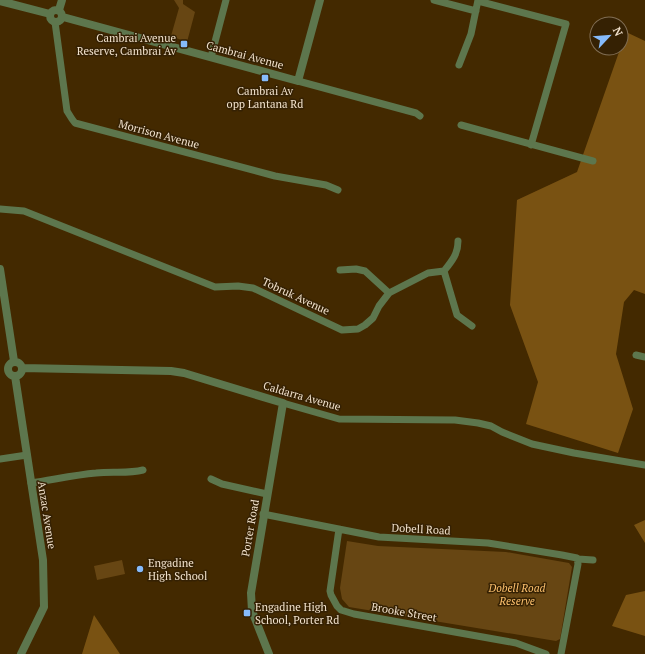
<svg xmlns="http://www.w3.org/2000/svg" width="645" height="654" font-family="'PT Serif',serif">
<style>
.green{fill:#674613}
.forest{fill:#795212}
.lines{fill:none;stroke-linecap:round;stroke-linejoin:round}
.minor{stroke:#5d764d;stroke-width:7}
.tertiary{stroke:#5d764d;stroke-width:8}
.poi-dot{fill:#86bbfb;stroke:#352103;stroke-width:1.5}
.labels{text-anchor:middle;stroke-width:3;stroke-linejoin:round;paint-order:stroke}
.poi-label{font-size:11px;fill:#f2e2cd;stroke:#352103;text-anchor:start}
.street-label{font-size:11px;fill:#f2e2cd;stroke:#352103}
.park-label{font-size:11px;font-style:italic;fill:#fdc16e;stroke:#352103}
</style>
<rect width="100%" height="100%" fill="#432900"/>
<!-- green -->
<path class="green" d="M174 0H183V4L195 12 187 42 171 36 179 8Z
M347 541 378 546 506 552 569 563 572 567 560 639 556 641 349 607 342 599 340 588Z
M122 560 125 574 97 580 94 566Z"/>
<!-- forest -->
<path class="forest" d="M626 32 645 41V294L634 290 624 302 616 354 633 409 618 453 526 424 538 382 510 305 517 200 577 172Z
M645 520V543L634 525Z
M645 591V636L612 626 626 595Z
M94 615 120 654H82Z"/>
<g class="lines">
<!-- minor -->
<path class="minor" d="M434 0 476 11
M478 1 566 24 531 145
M55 22 67 111 72 119 75 123 275 176 326 185 338 190
M211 57 226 0
M459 65 471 34 478 0
M298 81 416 113 420 116
M461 125 593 161
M0 209 24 211 215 287 238 286 253 288 342 330 358 329 365 325 373 318 379 306 389 293 428 273 444 271C452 261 458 254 458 241
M340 270 356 269 365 271 389 293
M444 271 457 315 472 326
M636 355 645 357
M283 403 339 419 455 420 478 423 491 426 502 432 532 444 574 453 645 465
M0 459 27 455
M211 479 222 484 267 494
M31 483C52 480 74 475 96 473 112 471 128 474 143 470
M263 514 379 537 488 543 562 555 577 558 578 564 561 654
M339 529 330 591 331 595 337 606 341 610 354 614 516 643 546 654
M578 559 593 560"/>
<!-- tertiary -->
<path class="tertiary" d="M0 1 50 14
M50 16a6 6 0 1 1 12 0a6 6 0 1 1-12 0Z
M59 10 62 0
M63 17 298 81 320 0
M0 269 14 361
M8 369a7 7 0 1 1 14 0a7 7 0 1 1-14 0Z
M22 368 171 371 184 373 283 403 251 593 252 611 269 654
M15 376 43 560 44 607 21 654"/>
</g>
<!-- markers -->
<g class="poi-dot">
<rect x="180" y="40" width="8" height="8" rx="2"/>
<rect x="261" y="74" width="8" height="8" rx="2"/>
<circle cx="140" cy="569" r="4"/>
<rect x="243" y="609" width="8" height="8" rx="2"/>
</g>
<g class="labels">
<!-- poi labels -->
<g class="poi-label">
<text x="176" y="42" text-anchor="end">Cambrai Avenue<tspan x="176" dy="13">Reserve, Cambrai Av</tspan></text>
<text x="265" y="95" text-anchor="middle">Cambrai Av<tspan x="265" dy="13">opp Lantana Rd</tspan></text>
<text x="148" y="567">Engadine<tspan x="148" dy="13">High School</tspan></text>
<text x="255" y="611">Engadine High<tspan x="255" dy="13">School, Porter Rd</tspan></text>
</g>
<!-- street labels -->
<g class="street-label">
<text transform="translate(245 55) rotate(15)" y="4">Cambrai Avenue</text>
<text transform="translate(159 134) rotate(15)" y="4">Morrison Avenue</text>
<text transform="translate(296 296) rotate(25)" y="4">Tobruk Avenue</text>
<text transform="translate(302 396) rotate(16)" y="4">Caldarra Avenue</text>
<text transform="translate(47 515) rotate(81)" y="4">Anzac Avenue</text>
<text transform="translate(250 528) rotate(-80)" y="4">Porter Road</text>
<text transform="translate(421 529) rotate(3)" y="4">Dobell Road</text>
<text transform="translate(404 612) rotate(10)" y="4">Brooke Street</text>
</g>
<!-- park labels -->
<g class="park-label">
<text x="517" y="592">Dobell Road<tspan x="517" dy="13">Reserve</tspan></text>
</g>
</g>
<!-- north arrow -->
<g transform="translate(609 36) rotate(64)"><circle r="19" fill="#352103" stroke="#816e54"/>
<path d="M0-3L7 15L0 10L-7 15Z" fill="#86bbfb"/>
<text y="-6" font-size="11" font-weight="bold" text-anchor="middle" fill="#f2e2cd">N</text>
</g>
</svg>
